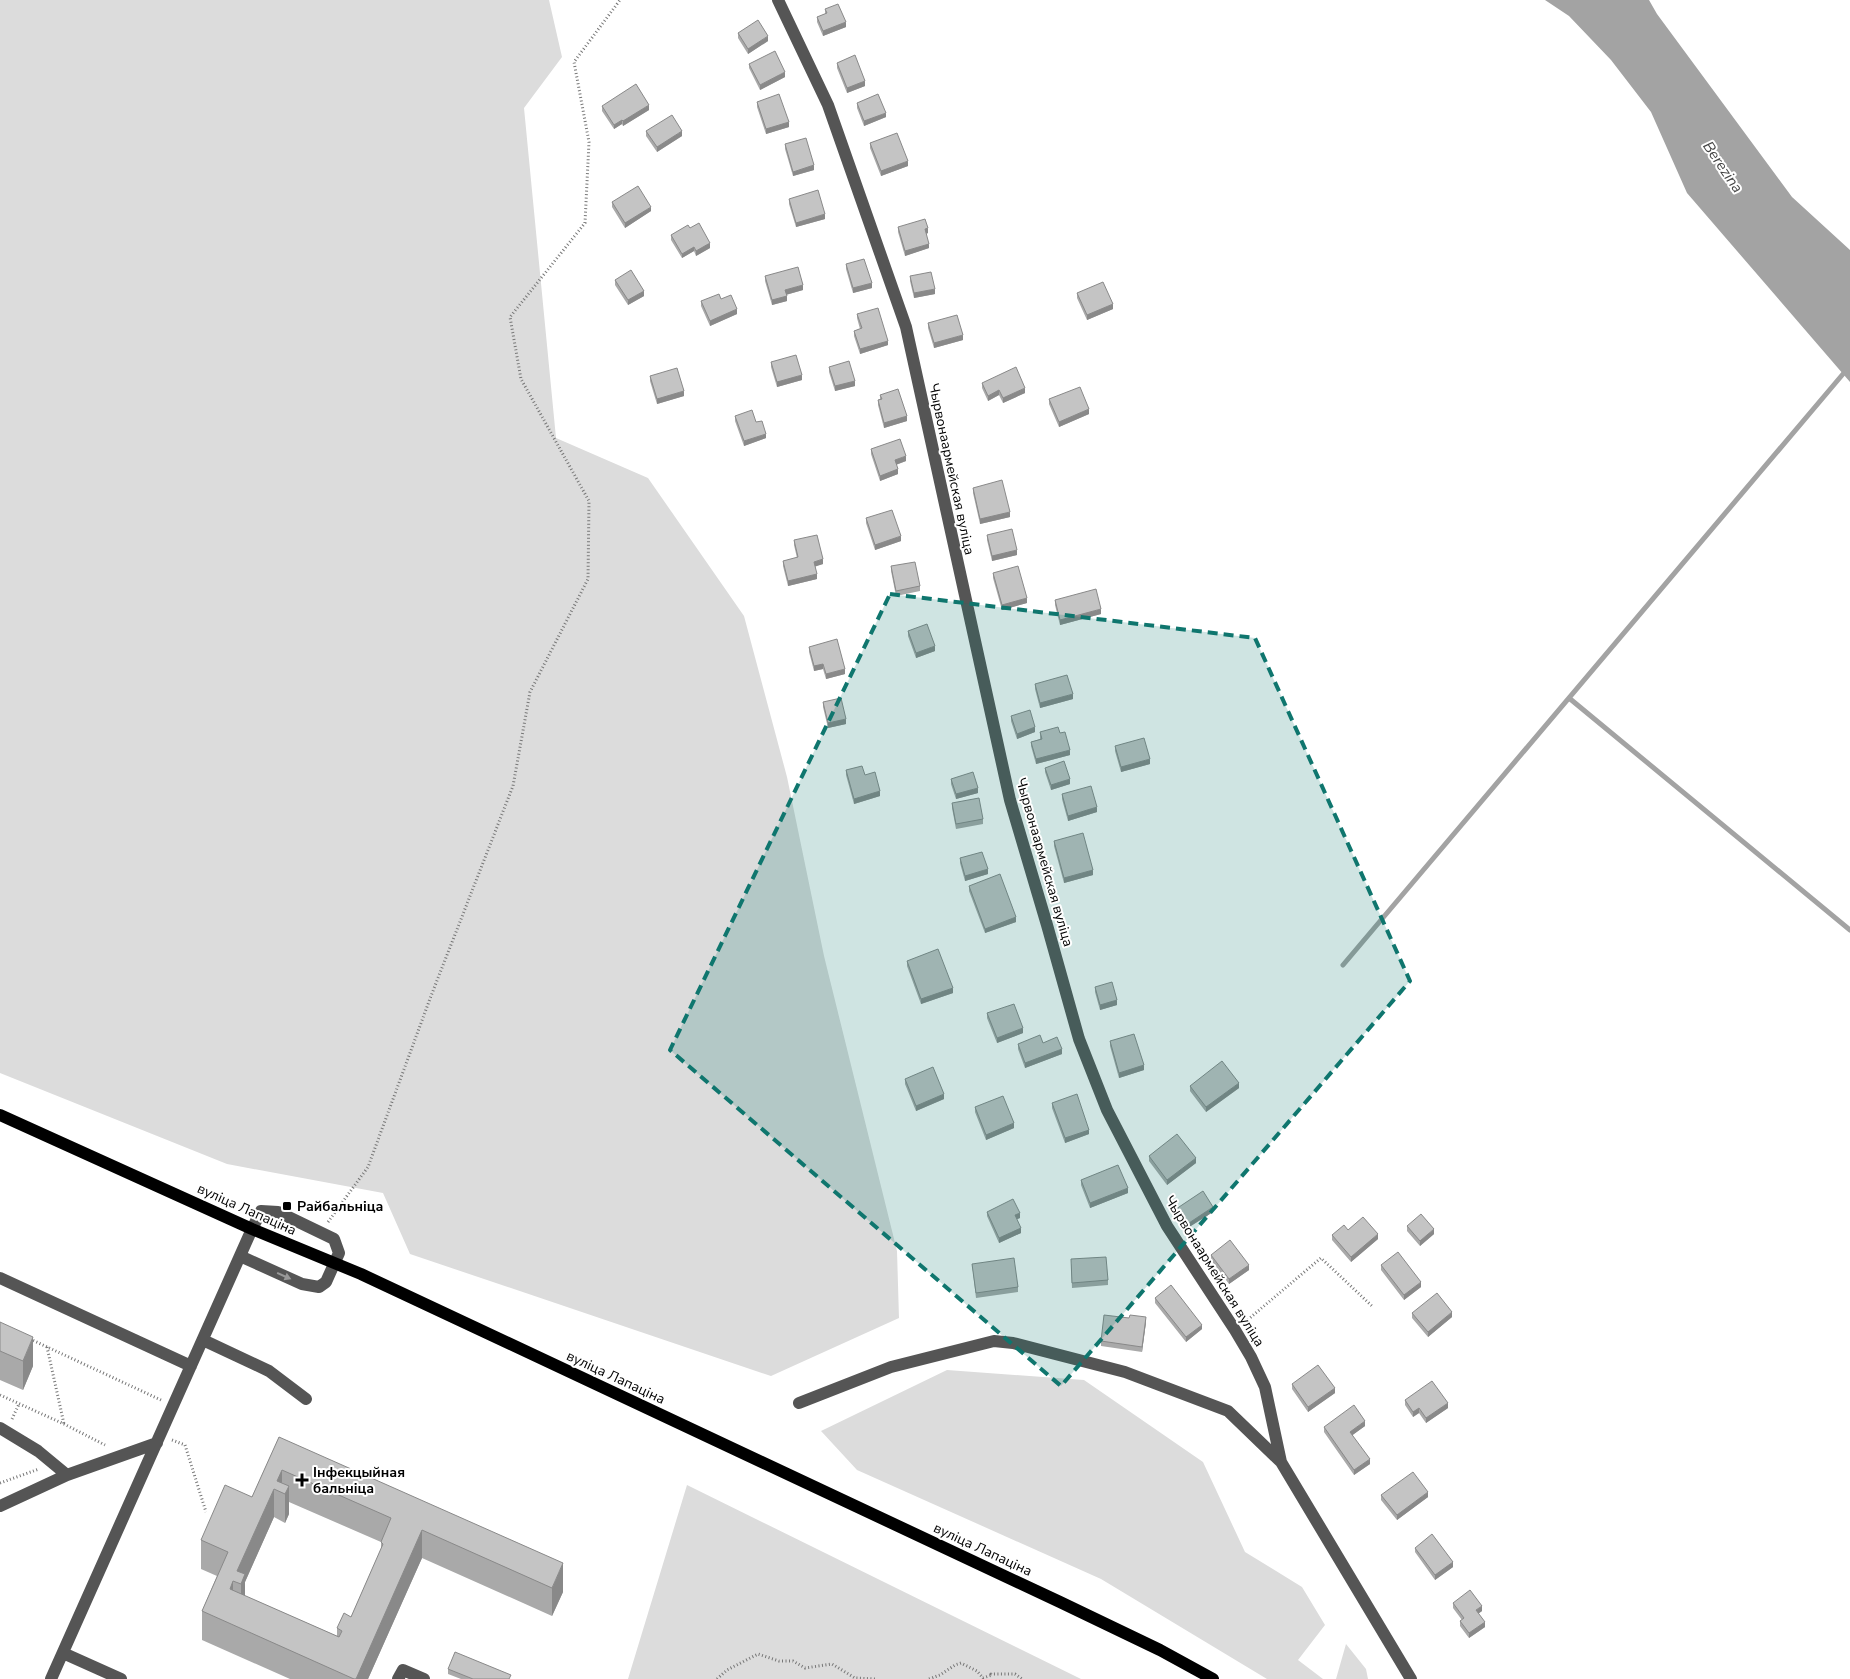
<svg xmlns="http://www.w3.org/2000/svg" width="1850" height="1679" font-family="'Nunito Sans',sans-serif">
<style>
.green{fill:#dcdcdc}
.water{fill:#a3a3a3}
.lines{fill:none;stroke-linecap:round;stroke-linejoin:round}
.stream{stroke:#a3a3a3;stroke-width:5}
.path{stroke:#777;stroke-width:3;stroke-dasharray:1 2.5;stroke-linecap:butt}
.minor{stroke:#555;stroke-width:12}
.major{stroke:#000;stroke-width:12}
.wall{fill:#a9a9a9;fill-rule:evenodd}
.shaded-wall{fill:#898989}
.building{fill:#c4c4c4;stroke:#898989;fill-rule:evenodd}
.oneway{fill:#999}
.marked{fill:#0f766e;fill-opacity:0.2;stroke:#0f766e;stroke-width:4;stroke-dasharray:10 6;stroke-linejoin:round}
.poi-dot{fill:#000;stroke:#fff;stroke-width:2}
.labels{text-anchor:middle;stroke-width:4;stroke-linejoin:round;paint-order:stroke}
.street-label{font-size:14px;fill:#000;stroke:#fff}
.poi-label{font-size:14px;font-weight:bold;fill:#000;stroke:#fff;text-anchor:start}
.water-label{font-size:15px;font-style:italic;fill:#444;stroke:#fff}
</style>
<rect width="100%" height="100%" fill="#fff"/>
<!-- green -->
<path class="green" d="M0 0H549L562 57 524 108 556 438 648 478 744 616 787 777 824 956 897 1251 899 1318 771 1376 410 1254 383 1193 227 1164 0 1073Z
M947 1370 1084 1380 1203 1462 1245 1552 1302 1587 1325 1625 1298 1660 1323 1679H1267L1101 1579 857 1470 821 1431Z
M687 1485 1081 1679H628Z
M1346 1644 1366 1669 1368 1679H1336Z"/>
<!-- water -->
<path class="water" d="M1545 0H1649L1657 14 1792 197 1850 250V382L1687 193 1651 112 1611 60 1569 16Z"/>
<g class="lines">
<!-- stream -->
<path class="stream" d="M1569 698 1850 930
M1343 965 1843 374"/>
<!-- path -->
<path class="path" d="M328 1222 368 1167 431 996 513 786 530 692 588 579 589 501 521 379 510 317 585 223 589 142 574 62 620 0
M1245 1322 1321 1258 1373 1307
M30 1339 161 1400
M47 1347 64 1424
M0 1395 64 1424 105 1445
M12 1419 19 1404
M172 1440 185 1445 206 1512
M0 1483 39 1469
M717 1679 727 1670 758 1654 779 1661H793L805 1668 832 1664 855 1678 875 1679
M929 1679 940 1675 955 1665 961 1663 977 1671 983 1678 992 1675 991 1674H1015L1022 1679"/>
<!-- minor -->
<path class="minor" d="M778 0 828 105 906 327 1010 800 1047 925 1079 1039 1107 1110 1167 1226 1235 1330 1251 1357 1265 1387 1281 1462 1411 1679
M0 1278 191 1366
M203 1340 269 1371 306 1399
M799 1403 891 1367 994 1341 1013 1343 1125 1372 1228 1411 1281 1462
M0 1428 38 1451 67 1475
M0 1506 67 1475 157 1443
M63 1653 121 1679
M51 1679 252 1229 261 1211 278 1212 334 1239 339 1253 326 1282 319 1287 302 1284 240 1256
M398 1679 403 1670 424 1679"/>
<!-- major -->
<path class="major" d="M0 1115 252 1229 361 1274 1060 1602 1160 1650 1213 1679"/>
</g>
<!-- wall -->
<path class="wall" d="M825 9 846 27 823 36 817 22V17L825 14Z
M738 33 768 41 748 54 738 38Z
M837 63 865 86 847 93 837 68Z
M749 64 785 77 760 90 749 68Z
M757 102 789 127 766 134 757 107Z
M857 103 886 117 864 126 857 108Z
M602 106 649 110 623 126 622 124 614 129 602 111Z
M646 131 682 136 657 152 646 136Z
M870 143 908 166 881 176 870 148Z
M785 144 814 170 793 176 785 149Z
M789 199 825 219 796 227 789 204Z
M612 202 651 211 625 228 612 207Z
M898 227 928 233 926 234 929 248 905 256 898 232Z
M690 228 710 248 696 256 694 251 682 258 671 240V235Z
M846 264 872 288 853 293 846 269Z
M765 276 803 290 786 295 787 301 772 305 765 281Z
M910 276 935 294 914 298 910 281Z
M615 280 644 296 628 305 615 285Z
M1077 293 1113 309 1087 320 1077 298Z
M721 299 737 314 710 326 701 306V301Z
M857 314 888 345 860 354 854 336V331L860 329 857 318Z
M928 323 963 340 934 348 928 328Z
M771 362 802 380 777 387 771 367Z
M829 367 855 386 835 391 829 372Z
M650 376 684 396 657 404 650 381Z
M982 383 1025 393 1003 403 999 395 988 401 982 388Z
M880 395 907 421 884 428 878 405V400L880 399Z
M1049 399 1089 414 1059 427 1049 404Z
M735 416 756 422 766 438 744 446 735 421Z
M871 449 906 461 896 465 898 474 880 481 871 454Z
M973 488 1010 517 980 524 973 493Z
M866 518 901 541 875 550 866 523Z
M987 535 1017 555 992 561 987 540Z
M794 540 823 564 815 566 817 579 788 586 783 566V561L797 558 794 545Z
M891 566 920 586V591L896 596 891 571Z
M993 573 1027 603 1002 610 993 578Z
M1055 600 1101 614 1060 625 1055 605Z
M908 631 935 651 916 658 908 636Z
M809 647 845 674 826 679 823 669 814 671 809 652Z
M1035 684 1073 699 1040 708 1035 689Z
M823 702 846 724 828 728 823 707Z
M1011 716 1035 732 1017 739 1011 721Z
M1040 732 1070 755 1036 764 1031 746V742L1040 739Z
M1115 746 1150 764 1121 772 1115 751Z
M1045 768 1070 784 1051 790 1045 772Z
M846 770 865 775 880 796 854 804 846 775Z
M951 779 978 793 956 799 951 784Z
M1062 794 1097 812 1068 821 1062 799Z
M952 803 983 819V824L956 829 952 808Z
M1054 841 1093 875 1064 883 1054 846Z
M960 858 988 874 965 881 960 863Z
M969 886 1016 922 985 933 969 891Z
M907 961 953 993 921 1004 907 966Z
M1095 987 1117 1005 1100 1010 1095 992Z
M987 1013 1023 1033 997 1043 987 1018Z
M1110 1041 1144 1070 1119 1078 1110 1046Z
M1043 1043 1062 1054 1025 1068 1018 1049V1044Z
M905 1079 944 1099 916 1111 905 1084Z
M1190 1086 1239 1088 1206 1112 1190 1091Z
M1052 1103 1089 1134 1065 1143 1052 1108Z
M975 1107 1014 1128 986 1140 975 1112Z
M1149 1156 1196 1163 1167 1185 1149 1161Z
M1081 1180 1128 1193 1090 1208 1081 1185Z
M1176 1209 1213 1212 1186 1229 1176 1214Z
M987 1212 1020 1218 1017 1219 1021 1233 999 1243 987 1216Z
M1407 1226 1434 1234 1420 1246 1407 1231Z
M1348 1230 1378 1239 1351 1262 1332 1240V1235Z
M1211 1255 1249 1270 1229 1284 1211 1260Z
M972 1264 1018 1287V1292L976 1298Z
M1071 1264 1108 1280V1285L1072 1288Z
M1381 1265 1421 1287 1404 1300 1381 1270Z
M1155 1298 1202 1329 1186 1342 1155 1303Z
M1412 1313 1452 1317 1428 1337 1412 1318Z
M0 1322 33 1366 23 1390 0 1380Z
M1146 1322 1142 1352 1101 1346V1341Z
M1292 1384 1335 1393 1308 1412 1292 1389Z
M1405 1400 1448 1408 1426 1423 1419 1413 1413 1417 1405 1405Z
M1365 1426 1352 1435 1370 1464 1354 1475 1324 1432V1427Z
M279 1437 563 1592 552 1616 422 1558 368 1679H290L202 1640V1611L217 1576 201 1569V1540L252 1497ZM289 1502 381 1542V1549L351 1617 337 1628V1636L245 1596V1582L274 1517 285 1523 289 1514Z
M1381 1495 1428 1497 1397 1520 1381 1500Z
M1415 1548 1453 1567 1435 1580 1415 1552Z
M1453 1603 1482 1611 1478 1614 1485 1627 1469 1638 1460 1626V1621L1462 1620 1453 1608Z
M448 1669 511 1679H461L448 1674Z"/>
<!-- shaded-wall -->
<path class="shaded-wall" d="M846 22V27L823 36V31Z
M768 36V41L748 54V49Z
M785 72V77L760 90V85Z
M865 81V86L847 93V88Z
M649 105V110L623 126V121Z
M886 113V117L864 126V121Z
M622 120V124L614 129V125Z
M789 122V127L766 134V129Z
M682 131V136L657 152V147Z
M908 161V166L881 176V171Z
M814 165V170L793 176V172Z
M651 207V211L625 228V223Z
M825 214V219L796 227V223Z
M928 228V233L925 234V229Z
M710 243V248L696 256V251Z
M929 244V248L905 256V251Z
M694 247V251L682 258V254Z
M872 283V288L853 293V288Z
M803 285V290L785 295V290Z
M935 289V294L914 298V293Z
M644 291V296L628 305V300Z
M787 296V301L772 305V300Z
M1113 304V309L1087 320V315Z
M737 309V314L710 326V321Z
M963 335V340L934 348V343Z
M888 341V345L860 354V349Z
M802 375V380L777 387V382Z
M855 381V386L835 391V386Z
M1025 388V393L1003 403V398Z
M999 390V395L988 401V396Z
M684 391V396L657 404V399Z
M1089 409V414L1059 427V422Z
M907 416V421L884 428V423Z
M766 434V438L744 446V441Z
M906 456V461L895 465V460Z
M898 469V474L880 481V476Z
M1010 512V517L980 524V519Z
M901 536V541L875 550V545Z
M1017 550V555L992 561V556Z
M823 559V564L814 567V562Z
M817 574V579L788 586V581Z
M1027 598V603L1002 610V605Z
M1101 609V614L1060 625V620Z
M935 646V651L916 658V653Z
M823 664V669L814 671V666Z
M845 669V674L826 679V674Z
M1073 694V699L1040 708V703Z
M846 719V724L828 728V723Z
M1035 727V732L1017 739V734Z
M1070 750V755L1036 764V759Z
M1150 759V764L1121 772V767Z
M1070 779V784L1051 790V785Z
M978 788V793L956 799V794Z
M880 791V796L854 804V799Z
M1097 807V812L1068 821V816Z
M988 869V874L965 881V876Z
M1093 870V875L1064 883V878Z
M1016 917V922L985 933V929Z
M953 988V993L921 1004V999Z
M1117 1000V1005L1100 1010V1005Z
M1023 1028V1033L997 1043V1038Z
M1062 1049V1054L1025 1068V1063Z
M1144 1065V1070L1119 1078V1073Z
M1239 1083V1088L1206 1112V1107Z
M944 1094V1099L916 1111V1106Z
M1014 1123V1128L986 1140V1135Z
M1089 1130V1134L1065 1143V1138Z
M1196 1158V1163L1167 1185V1180Z
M1128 1188V1193L1090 1208V1203Z
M1213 1207V1212L1186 1229V1225Z
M1020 1213V1218L1015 1220V1215Z
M1021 1228V1233L999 1243V1238Z
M1434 1229V1234L1420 1246V1241Z
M1378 1234V1239L1351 1262V1257Z
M1249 1265V1270L1229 1284V1279Z
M1421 1282V1287L1404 1300V1295Z
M1452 1312V1317L1428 1337V1332Z
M1146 1317V1322L1142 1352V1347Z
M1202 1325V1329L1186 1342V1337Z
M33 1337V1366L23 1390V1361Z
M1335 1388V1393L1308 1412V1407Z
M1448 1403V1408L1426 1423V1418Z
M1419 1408V1413L1413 1417V1412Z
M1365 1421V1426L1350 1437V1432Z
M1370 1459V1464L1354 1475V1470Z
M282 1470V1492L277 1481Z
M289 1486V1514L285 1523V1494Z
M274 1489V1517L245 1582V1603L241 1613V1584L237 1571Z
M1428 1492V1497L1397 1520V1515Z
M422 1530V1558L368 1679H356Z
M1453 1562V1567L1435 1580V1575Z
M563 1563V1592L552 1616V1588Z
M233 1581V1610L230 1589Z
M1482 1606V1611L1476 1615V1610Z
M1485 1622V1627L1469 1638V1633Z"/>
<!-- building -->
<path class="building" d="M838 4 846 22 823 31 817 17 827 13 825 9Z
M758 20 768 36 748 49 738 33Z
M775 51 785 72 760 85 749 64Z
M855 55 865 81 847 88 837 63Z
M636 84 649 105 623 121 622 120 614 125 602 106Z
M779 94 789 122 766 129 757 102Z
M878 94 886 113 864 121 857 103Z
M672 115 682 131 657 147 646 131Z
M897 133 908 161 881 171 870 143Z
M806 138 814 165 793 172 785 144Z
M638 186 651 207 625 223 612 202Z
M818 190 825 214 796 223 789 199Z
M925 219 928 228 925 229 929 244 905 251 898 227Z
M699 223 710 243 696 251 694 247 682 254 671 235 688 225 690 228Z
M864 259 872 283 853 288 846 264Z
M798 267 803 285 785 290 787 296 772 300 765 276Z
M631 270 644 291 628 300 615 280Z
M931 272 935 289 914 293 910 276Z
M1103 282 1113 304 1087 315 1077 293Z
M719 294 721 299 731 295 737 309 710 321 701 301Z
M878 308 888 341 860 349 854 331 862 328 857 314Z
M957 315 963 335 934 343 928 323Z
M796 355 802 375 777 382 771 362Z
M849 361 855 381 835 386 829 367Z
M1016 367 1025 388 1003 398 999 390 988 396 982 383Z
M677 368 684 391 657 399 650 376Z
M1080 387 1089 409 1059 422 1049 399Z
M898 389 907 416 884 423 878 400 882 399 880 395Z
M752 410 756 422 762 421 766 434 744 441 735 416Z
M900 439 906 456 895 460 898 469 880 476 871 449Z
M1002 480 1010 512 980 519 973 488Z
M892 510 901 536 875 545 866 518Z
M1012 529 1017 550 992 556 987 535Z
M817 535 823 559 814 562 817 574 788 581 783 561 798 557 794 540Z
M915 562 920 586 896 591 891 566Z
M1018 566 1027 598 1002 605 993 573Z
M1096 589 1101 609 1060 620 1055 600Z
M927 624 935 646 916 653 908 631Z
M837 639 845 669 826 674 823 664 814 666 809 647Z
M1067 675 1073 694 1040 703 1035 684Z
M841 698 846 719 828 723 823 702Z
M1030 710 1035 727 1017 734 1011 716Z
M1058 727 1060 733 1065 732 1070 750 1036 759 1031 742 1042 739 1040 732Z
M1144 738 1150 759 1121 767 1115 746Z
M1064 761 1070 779 1051 785 1045 768Z
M862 766 865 775 875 772 880 791 854 799 846 770Z
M973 772 978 788 956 794 951 779Z
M1091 786 1097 807 1068 816 1062 794Z
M979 798 983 819 956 824 952 803Z
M1083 833 1093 870 1064 878 1054 841Z
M982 852 988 869 965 876 960 858Z
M1000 874 1016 917 985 929 969 886Z
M938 949 953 988 921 999 907 961Z
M1112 982 1117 1000 1100 1005 1095 987Z
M1014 1004 1023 1028 997 1038 987 1013Z
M1134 1034 1144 1065 1119 1073 1110 1041Z
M1040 1035 1043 1043 1057 1037 1062 1049 1025 1063 1018 1044Z
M1222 1061 1239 1083 1206 1107 1190 1086Z
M933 1067 944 1094 916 1106 905 1079Z
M1077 1094 1089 1130 1065 1138 1052 1103Z
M1003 1096 1014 1123 986 1135 975 1107Z
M1177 1134 1196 1158 1167 1180 1149 1156Z
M1118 1165 1128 1188 1090 1203 1081 1180Z
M1203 1191 1213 1207 1186 1225 1176 1209Z
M1013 1199 1020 1213 1015 1215 1021 1228 999 1238 987 1212Z
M1421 1214 1434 1229 1420 1241 1407 1226Z
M1363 1217 1378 1234 1351 1257 1332 1235 1344 1225 1348 1230Z
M1230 1240 1249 1265 1229 1279 1211 1255Z
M1398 1252 1421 1282 1404 1295 1381 1265Z
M1106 1257 1108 1280 1072 1283 1071 1259Z
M1014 1258 1018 1287 976 1293 972 1264Z
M1171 1285 1202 1325 1186 1337 1155 1298Z
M1437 1293 1452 1312 1428 1332 1412 1313Z
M1104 1315 1129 1318 1130 1315 1146 1317 1142 1347 1101 1341Z
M0 1322 33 1337 23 1361 0 1351Z
M1318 1365 1335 1388 1308 1407 1292 1384Z
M1432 1381 1448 1403 1426 1418 1419 1408 1413 1412 1405 1400Z
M1354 1405 1365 1421 1350 1432 1370 1459 1354 1470 1324 1427Z
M279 1437 563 1563 552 1588 422 1530 356 1679H354L202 1611 228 1552 201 1540 225 1485 252 1497ZM282 1470 391 1518 381 1542 383 1544 351 1617 344 1613 337 1628 342 1631 339 1637 230 1589 233 1581 241 1584 245 1574 237 1571 274 1489 285 1494 289 1486 277 1481Z
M1413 1472 1428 1492 1397 1515 1381 1495Z
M1432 1534 1453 1562 1435 1575 1415 1548Z
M1470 1590 1482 1606 1476 1610 1485 1622 1469 1633 1460 1621 1464 1618 1453 1603Z
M455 1652 511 1675 509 1679H473L448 1669Z"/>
<!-- one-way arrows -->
<defs><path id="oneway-solid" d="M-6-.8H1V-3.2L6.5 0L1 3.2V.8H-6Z" transform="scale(1.25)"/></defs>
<use class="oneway" href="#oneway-solid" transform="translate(284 1276) rotate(24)"/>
<!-- marked area -->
<path class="marked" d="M890 594 1255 638 1410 981 1061 1386 670 1050Z"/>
<!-- markers -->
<g class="poi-dot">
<rect x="282" y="1201" width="10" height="10" rx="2.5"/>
<path d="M299.5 1472.5h5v5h5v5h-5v5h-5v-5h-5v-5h5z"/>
</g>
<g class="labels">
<!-- street labels -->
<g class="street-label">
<text transform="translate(952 469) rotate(78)" y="5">Чырвонаармейская вуліца</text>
<text transform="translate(1045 862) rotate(74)" y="5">Чырвонаармейская вуліца</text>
<text transform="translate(247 1209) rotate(24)" y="5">вуліца Лапаціна</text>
<text transform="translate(1215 1271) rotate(58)" y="5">Чырвонаармейская вуліца</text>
<text transform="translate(616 1377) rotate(25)" y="5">вуліца Лапаціна</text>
<text transform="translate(983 1549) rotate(25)" y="5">вуліца Лапаціна</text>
</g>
<!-- poi labels -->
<g class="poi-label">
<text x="297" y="1211">Райбальніца</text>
<text x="313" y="1477">Інфекцыйная<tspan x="313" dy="16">бальніца</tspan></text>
</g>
<!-- water labels -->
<g class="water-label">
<text transform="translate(1723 167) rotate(56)" y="5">Berezina</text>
</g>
</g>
</svg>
